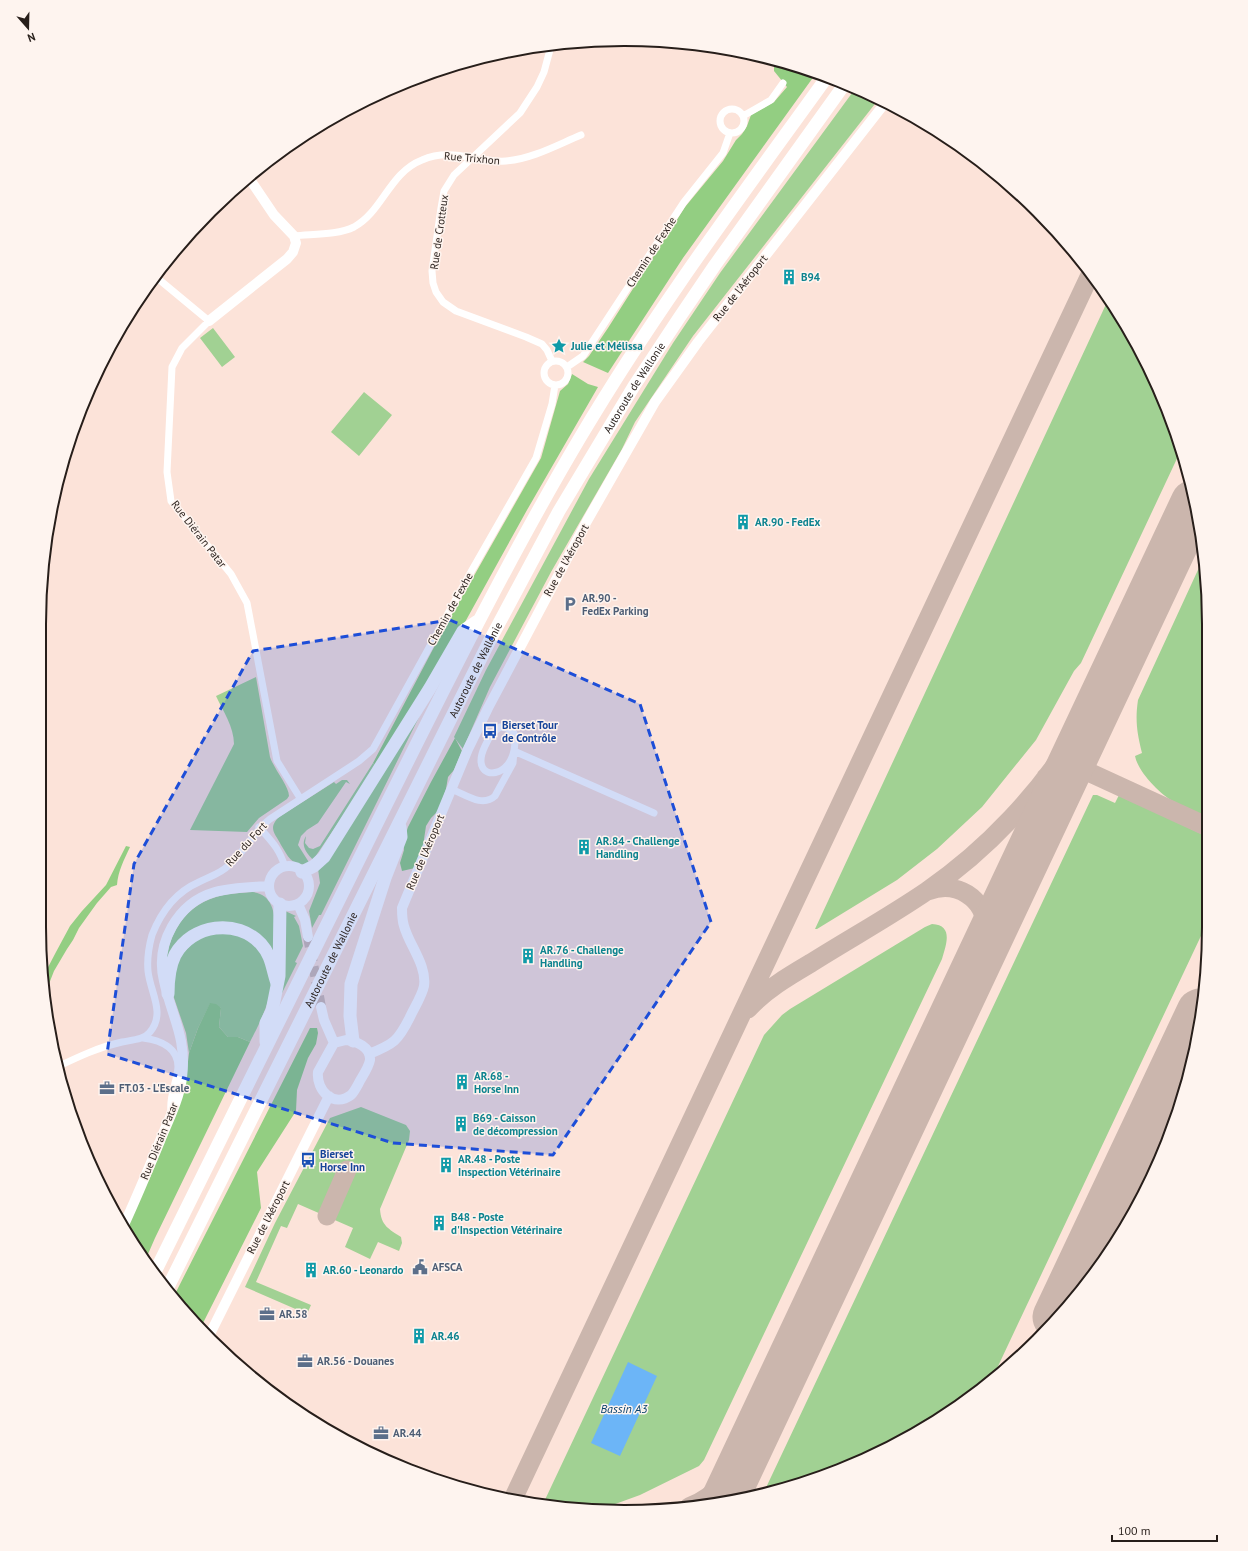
<svg xmlns="http://www.w3.org/2000/svg" width="1248" height="1551" font-family="'PT Sans',sans-serif">
<style>
.green{fill:#a1d193}
.forest{fill:#93ce82}
.water{fill:#6cb5f7}
.lines{fill:none;stroke-linecap:round;stroke-linejoin:round}
.taxiway{stroke:#cbb6ad;stroke-width:19}
.runway{stroke:#cbb6ad;stroke-width:47}
.secondary-tunnel{stroke:#d1bcb3;stroke-width:10;stroke-dasharray:10 5;stroke-linecap:butt}
.street{stroke:#fff;stroke-width:7}
.secondary{stroke:#fff;stroke-width:10}
.highway{stroke:#fff;stroke-width:13}
.marked{fill:#1d4ed8;fill-opacity:0.2;stroke:#1d4ed8;stroke-width:3;stroke-dasharray:8 5;stroke-linejoin:round}
.labels{text-anchor:middle;stroke-width:3;stroke-linejoin:round;paint-order:stroke}
.street-label{font-size:11px;fill:#271e1a;stroke:#fef4ef}
.culture-label{font-size:11px;font-weight:bold;fill:#0d838f;stroke:#fef4ef;text-anchor:start}
.service-label{font-size:11px;font-weight:bold;fill:#4e5e75;stroke:#fef4ef;text-anchor:start}
.transit-label{font-size:11px;font-weight:bold;fill:#164399;stroke:#fef4ef;text-anchor:start}
.water-label{font-size:12px;font-style:italic;fill:#0a426c;stroke:#fef4ef}
.rim{fill:none;stroke:#271e1a;stroke-width:2}
</style>
<rect width="100%" height="100%" fill="#fce3d9"/>
<!-- green -->
<path class="green" d="M855 89 878 100 693 336 635 422 622 449 551 572 490 687 463 749 454 737 486 670 589 479 673 343 720 273Z
M1108 300 1149 365 1181 450 1081 663 1074 671 1036 740 982 807 937 849 897 880 817 929H815Z
M213 328 235 357 222 367 200 338Z
M364 392 392 415 359 456 331 432Z
M1203 559 1208 586V818C1197 813 1185 809 1174 802 1160 794 1138 772 1135 756L1142 753C1137 733 1135 720 1138 700Z
M256 677 270 757C274 769 289 786 289 796L287 799 259 818 247 832 190 830 234 744C234 727 223 711 216 696Z
M428 699 321 915H319L312 928 309 911 320 883 318 869Z
M373 763 377 766 313 860C307 853 300 846 306 836L305 843 309 848 313 849 320 846Z
M342 780H347L350 784 346 782 318 823 307 830 301 836 298 845 310 864C292 867 289 858 281 845 276 834 267 829 279 817L334 782 336 784Z
M1093 795H1097L1115 803 1119 795 1208 837V921L992 1379 883 1452 812 1481 763 1494Z
M253 892C282 896 274 934 274 956L268 947 212 925 166 965C168 934 185 906 216 897 228 893 241 893 253 892Z
M283 910 296 916 294 917 299 926 303 946 295 962 297 963 282 993Z
M932 924C954 925 946 945 942 959L704 1460 699 1466 640 1495 596 1511H586L543 1504 764 1035 782 1015 790 1009 925 927Z
M231 932 256 943C261 954 267 964 270 975 276 993 258 1026 250 1042L238 1037H228L219 1027 221 1008 210 1004 198 1028 189 1053 186 1033 173 995 176 960 200 936Z
M361 1107 406 1125 410 1131 409 1140 380 1209C381 1226 389 1229 401 1237L402 1243 399 1251 378 1242 370 1259 345 1247 353 1228 298 1204 287 1228 281 1226 256 1282 311 1305 307 1314 245 1287 275 1223 330 1118Z"/>
<!-- forest -->
<path class="forest" d="M774 61 817 72 683 258 608 373 583 362 589 356 608 328 685 207 723 161 736 140 742 134 747 126 751 115 774 102 787 87 774 71Z
M572 374 588 384 598 387 527 510 459 633 377 766 373 763 442 632 541 458 560 391 568 384Z
M455 738 462 751 454 770 448 777 446 789 439 810 431 818 426 826 423 846 415 868 402 871 400 863 404 850 403 842 408 827 431 782Z
M126 846 130 847C124 860 118 871 117 885L111 887 97 903 79 928 73 940 67 949 54 971 47 989 45 973 56 952 70 926 82 911 106 885Z
M210 1003 216 1004 221 1008 219 1027 228 1037H238L250 1042 155 1238 145 1261 125 1231 186 1079 189 1053 198 1028Z
M310 1028H317L318 1033 316 1044 308 1058 297 1090 296 1111 257 1172 261 1208 200 1329 173 1298Z"/>
<!-- water -->
<path class="water" d="M628 1362 657 1376 620 1456 591 1443Z"/>
<g class="lines">
<!-- taxiway -->
<path class="taxiway" d="M1046 777C1057 769 1068 767 1082 769L1208 827
M928 891C956 880 985 898 986 928 987 938 982 947 980 956
M748 1009C765 990 789 976 811 963 849 939 889 917 927 891 987 850 1041 792 1079 730 1103 691 1123 650 1144 610
M327 1216 347 1170
M513 1499 1091 273
M733 1501 736 1475
M689 1507C718 1496 733 1473 749 1447"/>
<!-- runway -->
<path class="runway" d="M1056 1317 1200 1012
M723 1503 1194 503"/>
<!-- secondary-tunnel -->
<path class="secondary-tunnel" d="M308 937 321 1007"/>
<!-- street -->
<path class="street" d="M551 46 544 72 537 87 520 113 454 175 444 191 441 208 432 271 433 283 436 292 443 302 456 311 526 337 542 344 547 350 552 361
M720 121a12 12 0 1 1 24 0a12 12 0 1 1-24 0Z
M743 116 771 100 783 83
M294 236C312 234 338 235 354 227 383 211 389 173 422 160 452 147 477 163 506 161 532 159 557 145 581 135
M156 277 209 321 182 348 172 367 167 472 171 501 231 574 247 603 277 761 300 798
M544 373a12 12 0 1 1 24 0a12 12 0 1 1-24 0Z
M567 367 583 356 684 202 723 153 730 133
M500 727 507 728 514 733C522 781 466 786 485 746 490 736 491 733 500 727Z
M451 789C465 794 482 808 495 796L513 763 514 751 654 813
M259 827C272 842 279 848 285 867
M143 1038C159 1040 178 1047 178 1067 177 1083 169 1095 171 1111
M57 1067C78 1057 99 1047 122 1042 131 1040 144 1040 150 1032 166 1013 150 992 148 971 147 960 149 946 152 935 161 912 176 892 199 882 208 877 220 874 228 866 245 852 252 833 270 819L359 761 373 749 472 570 536 458 552 404 555 385"/>
<!-- secondary -->
<path class="secondary" d="M209 321 287 259 293 252 296 243 294 236 274 215 249 178
M269 886a20 20 0 1 1 40 0a20 20 0 1 1-40 0Z
M298 904 305 920 308 937
M321 1007 324 1020 334 1043
M346 1040C356 1041 371 1047 370 1060 369 1066 364 1074 361 1079 358 1084 355 1091 351 1095 334 1108 316 1091 318 1072L334 1043Z
M369 1054C394 1044 398 1041 410 1017 414 1008 422 996 424 986 427 965 409 945 404 926 402 920 402 914 402 908L468 749 488 708 587 521 655 402 698 342 885 103
M123 1227C136 1199 148 1170 160 1141 168 1121 179 1100 182 1078 187 1037 172 1018 164 981 155 944 177 903 215 892 232 887 251 887 269 886
M208 1338 329 1096"/>
<!-- highway -->
<g class="highway">
<path d="M302 872 314 866 324 857 430 688 463 631 476 622"/>
<path d="M168 994C168 981 169 967 175 955 192 924 237 918 261 944 272 956 272 969 277 983"/>
<path d="M353 1041 350 1016 351 984 385 878 401 837 400 827"/>
<path d="M266 1042V1023L272 1011 279 976 280 904"/>
<path d="M154 1274C230 1119 307 964 384 809 447 683 509 557 581 436 655 311 742 195 827 77"/>
<path id="s1" d="M166 1291 490 640 559 511 634 386 679 318 715 265 844 85"/>
</g>
</g>
<!-- marked area -->
<path class="marked" d="M450 620 640 704 711 922 553 1155 393 1143 107 1054 134 864 253 651Z"/>
<!-- icons -->
<defs>
<g id="building-bare" transform="scale(1.2)"><path d="M-4-6H4V6H1V3H-1V6H-4ZM-2.5-4.3h1.7v1.8h-1.7ZM.8-4.3h1.7v1.8H.8ZM-2.5-1h1.7V.8h-1.7ZM.8-1h1.7V.8H.8Z" fill="#0f9aa8" stroke="#fef4ef" stroke-width="2.5" paint-order="stroke"/></g>
<g id="sight-bare" transform="scale(1.2)"><path d="M0-6L1.8-2.2L6-1.7L2.9 1.2L3.7 5.4L0 3.3L-3.7 5.4L-2.9 1.2L-6-1.7L-1.8-2.2Z" fill="#0f9aa8" stroke="#fef4ef" stroke-width="2.5" paint-order="stroke"/></g>
<g id="parking-bare" transform="scale(1.2)"><path d="M-3.5-5.5H1a3.5 3.5 0 0 1 0 7H-1V5.5H-3.5ZM-1-3.4V-.6H.8a1.4 1.4 0 0 0 0-2.8Z" fill="#5c6f8a" stroke="#fef4ef" stroke-width="2.5" paint-order="stroke"/></g>
<g id="bus-bare" transform="scale(1.2)"><path d="M-5-6H5V4H4V6H2V4H-2V6H-4V4H-5ZM-3.5-4V0h7V-4ZM-3.5 1.2v1.5H-2V1.2ZM2 1.2v1.5H3.5V1.2Z" fill="#1a4fb4" stroke="#fef4ef" stroke-width="2.5" paint-order="stroke"/></g>
<g id="office-bare" transform="scale(1.2)"><path d="M-6-3h4V-5.5h4V-3h4V5H-6ZM-1-4.5V-3h2v-1.5ZM-6 0V1H6V0Z" fill="#5c6f8a" stroke="#fef4ef" stroke-width="2.5" paint-order="stroke"/></g>
<g id="civic-bare" transform="scale(1.2)"><path d="M-.6-6.5H3V-4.5H.6V-3L4-1V1h2V6H-6V1h2V-1L-.6-3ZM-1.2 2.5V6h2.4V2.5Z" fill="#5c6f8a" stroke="#fef4ef" stroke-width="2.5" paint-order="stroke"/></g>
</defs>
<g fill-rule="evenodd">
<use href="#building-bare" x="789" y="277"/>
<use href="#sight-bare" x="559" y="346"/>
<use href="#building-bare" x="743" y="522"/>
<use href="#parking-bare" x="570" y="604"/>
<use href="#bus-bare" x="490" y="731"/>
<use href="#building-bare" x="584" y="847"/>
<use href="#building-bare" x="528" y="956"/>
<use href="#building-bare" x="462" y="1082"/>
<use href="#office-bare" x="107" y="1088"/>
<use href="#building-bare" x="461" y="1124"/>
<use href="#bus-bare" x="308" y="1160"/>
<use href="#building-bare" x="446" y="1165"/>
<use href="#building-bare" x="439" y="1223"/>
<use href="#civic-bare" x="420" y="1267"/>
<use href="#building-bare" x="311" y="1270"/>
<use href="#office-bare" x="267" y="1314"/>
<use href="#building-bare" x="419" y="1336"/>
<use href="#office-bare" x="305" y="1361"/>
<use href="#office-bare" x="381" y="1433"/>
</g>
<g class="labels">
<!-- street labels -->
<g class="street-label">
<text transform="translate(472 158) rotate(5)" y="4">Rue Trixhon</text>
<text transform="translate(439 232) rotate(-82)" y="4">Rue de Crotteux</text>
<text transform="translate(651 252) rotate(-57)" y="4">Chemin de Fexhe</text>
<text transform="translate(740 288) rotate(-52)" y="4">Rue de l'Aéroport</text>
<text dy="4" stroke="none"><textPath href="#s1" startOffset="1018">Autoroute de Wallonie</textPath></text>
<text transform="translate(199 534) rotate(52)" y="4">Rue Diérain Patar</text>
<text transform="translate(566 560) rotate(-61)" y="4">Rue de l'Aéroport</text>
<text transform="translate(450 609) rotate(-61)" y="4">Chemin de Fexhe</text>
<text dy="4" stroke="none"><textPath href="#s1" startOffset="694">Autoroute de Wallonie</textPath></text>
<text transform="translate(246 844) rotate(-48)" y="4">Rue du Fort</text>
<text transform="translate(425 852) rotate(-67)" y="4">Rue de l'Aéroport</text>
<text dy="4" stroke="none"><textPath href="#s1" startOffset="370">Autoroute de Wallonie</textPath></text>
<text transform="translate(159 1141) rotate(-68)" y="4">Rue Diérain Patar</text>
<text transform="translate(268 1217) rotate(-63)" y="4">Rue de l'Aéroport</text>
</g>
<!-- culture labels -->
<g class="culture-label">
<text x="801" y="281">B94</text>
<text x="571" y="350">Julie et Mélissa</text>
<text x="755" y="526">AR.90 - FedEx</text>
<text x="596" y="845">AR.84 - Challenge<tspan x="596" dy="13">Handling</tspan></text>
<text x="540" y="954">AR.76 - Challenge<tspan x="540" dy="13">Handling</tspan></text>
<text x="474" y="1080">AR.68 -<tspan x="474" dy="13">Horse Inn</tspan></text>
<text x="473" y="1122">B69 - Caisson<tspan x="473" dy="13">de décompression</tspan></text>
<text x="458" y="1163">AR.48 - Poste<tspan x="458" dy="13">Inspection Vétérinaire</tspan></text>
<text x="451" y="1221">B48 - Poste<tspan x="451" dy="13">d'Inspection Vétérinaire</tspan></text>
<text x="323" y="1274">AR.60 - Leonardo</text>
<text x="431" y="1340">AR.46</text>
</g>
<!-- service labels -->
<g class="service-label">
<text x="582" y="602">AR.90 -<tspan x="582" dy="13">FedEx Parking</tspan></text>
<text x="119" y="1092">FT.03 - L'Escale</text>
<text x="432" y="1271">AFSCA</text>
<text x="279" y="1318">AR.58</text>
<text x="317" y="1365">AR.56 - Douanes</text>
<text x="393" y="1437">AR.44</text>
</g>
<!-- transit labels -->
<g class="transit-label">
<text x="502" y="729">Bierset Tour<tspan x="502" dy="13">de Contrôle</tspan></text>
<text x="320" y="1158">Bierset<tspan x="320" dy="13">Horse Inn</tspan></text>
</g>
<!-- water labels -->
<g class="water-label">
<text x="624" y="1413">Bassin A3</text>
</g>
</g>
<!-- crop -->
<path d="M0 0H1248V1551H0ZM624 46H624A578 578 0 0 1 1202 624V927A578 578 0 0 1 624 1505H624A578 578 0 0 1 46 927V624A578 578 0 0 1 624 46Z" fill="#fef4ef" fill-rule="evenodd"/>
<path class="rim" d="M624 46H624A578 578 0 0 1 1202 624V927A578 578 0 0 1 624 1505H624A578 578 0 0 1 46 927V624A578 578 0 0 1 624 46Z"/>
<!-- north arrow -->
<g transform="translate(28 28) rotate(160)" stroke="#fef4ef" stroke-width="3" paint-order="stroke">
<path d="M0-3L7 15L0 10L-7 15Z" fill="#271e1a"/>
<text y="-6" font-size="11" font-weight="bold" text-anchor="middle" fill="#271e1a">N</text>
</g>
<!-- scale -->
<path d="M1112 1535v6h105v-6" fill="none" stroke="#271e1a" stroke-width="2"/>
<text x="1118" y="1535" font-size="12" fill="#271e1a" stroke="#fef4ef" stroke-width="3" paint-order="stroke">100 m</text>
</svg>
